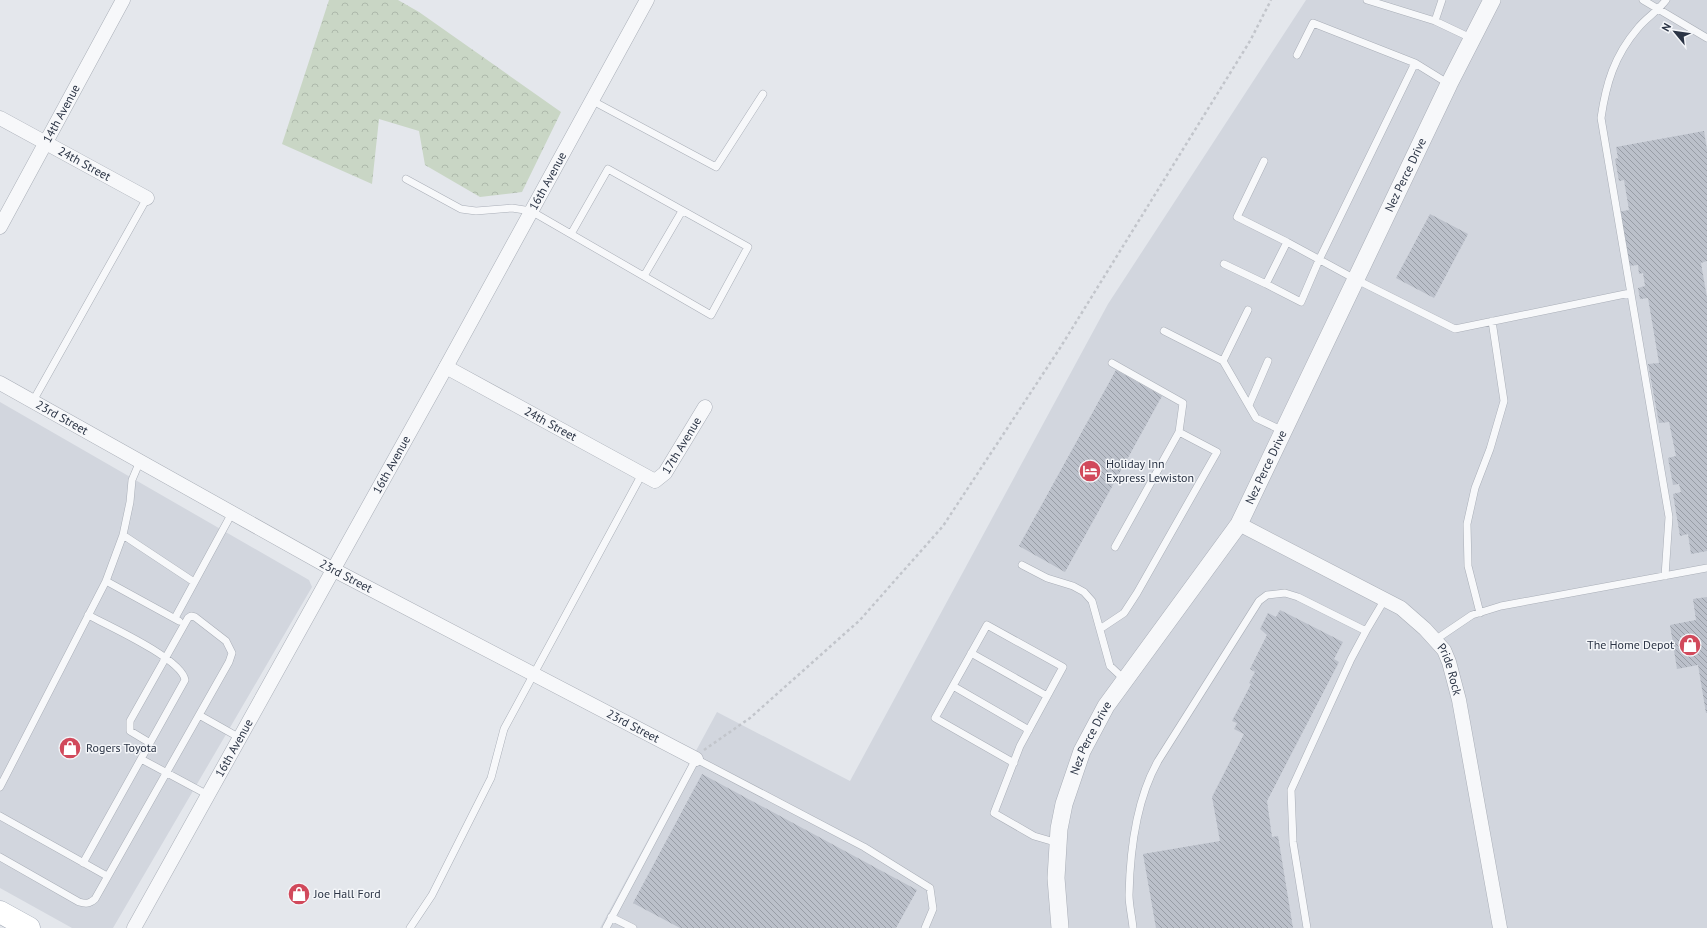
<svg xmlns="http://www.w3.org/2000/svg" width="1707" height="928" font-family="'PT Sans',sans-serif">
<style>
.built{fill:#d2d6de}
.park{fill:url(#park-crowns)}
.building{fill:url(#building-back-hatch)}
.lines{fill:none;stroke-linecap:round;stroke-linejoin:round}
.service-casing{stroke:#a9aeb7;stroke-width:8}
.minor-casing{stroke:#a9aeb7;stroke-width:15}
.tertiary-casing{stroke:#a9aeb7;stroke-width:18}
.primary-casing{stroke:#a3abb8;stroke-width:23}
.path{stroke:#c2c5cb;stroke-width:2.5;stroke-dasharray:3 3;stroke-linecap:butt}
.service{stroke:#f7f8fa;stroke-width:7}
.minor{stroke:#f7f8fa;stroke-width:14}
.tertiary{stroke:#f7f8fa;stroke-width:17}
.primary{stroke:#fff;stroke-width:22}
.labels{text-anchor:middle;stroke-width:3;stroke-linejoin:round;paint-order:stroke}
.street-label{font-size:12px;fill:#2b3445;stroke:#f4f6f9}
.poi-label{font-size:12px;fill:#2b3445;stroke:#f4f6f9;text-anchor:start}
</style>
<defs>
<pattern id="park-crowns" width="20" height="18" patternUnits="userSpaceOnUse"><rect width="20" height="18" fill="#c9d6c5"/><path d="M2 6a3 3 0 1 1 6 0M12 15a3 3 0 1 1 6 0" fill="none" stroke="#adb8ab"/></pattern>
<pattern id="building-back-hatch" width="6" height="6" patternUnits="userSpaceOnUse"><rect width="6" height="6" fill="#bbc0ca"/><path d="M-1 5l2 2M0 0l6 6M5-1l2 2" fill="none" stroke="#989da6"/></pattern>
</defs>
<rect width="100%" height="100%" fill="#e4e7ec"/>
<!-- built -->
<path class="built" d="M1306 0H1707V928H600L717 712 850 781 1108 304Z
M0 402 309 580 312 587 113 928H72L0 888Z"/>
<!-- park -->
<path class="park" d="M329 0H398L419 12 561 112 522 192 480 197 425 165 419 131 379 119 372 184 282 144Z"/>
<!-- building -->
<path class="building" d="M1704 131 1707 150V261L1701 263 1707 298V551L1691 554 1688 534 1680 536 1673 494 1681 492 1679 484 1673 485 1668 458 1676 456 1669 422 1659 423 1648 364 1659 363 1648 298 1640 299 1638 288 1645 286 1643 273 1639 274 1638 265 1628 266 1618 212 1629 210 1624 180 1619 181 1615 159 1618 158 1616 147Z
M1430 214 1468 234 1434 298 1396 278Z
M1116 370 1162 396 1065 572 1019 546Z
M1707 597V713H1706L1698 665 1677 669 1670 625 1696 620 1693 599Z
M1280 610 1343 642 1334 659 1339 662 1267 801 1272 837 1278 836 1293 928H1156L1143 854 1220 841 1212 797 1244 734 1234 729 1237 723 1232 721 1251 684 1249 683 1255 672 1250 669 1267 635 1260 629 1268 613 1276 617Z
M702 774 917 890 896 928H680L633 903Z"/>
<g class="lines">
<!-- service casing -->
<g class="service-casing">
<path id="service" d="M1367 0 1435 21
M1442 0 1435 21 1473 39
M1643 0 1707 38
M1297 55 1313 23 1415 63
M1449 84 1415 63 1319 260 1301 302 1266 284 1287 242 1355 279 1455 329 1630 293
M591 100 716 167 763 94
M1264 161 1237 217 1287 242
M406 179 461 209 476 211 512 208 531 211 711 315 748 247 608 169 571 234
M1224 264 1266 284
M644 276 682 211
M1248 310 1223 361 1256 418 1283 431
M1164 331 1223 361
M1112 363 1183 403 1179 432
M33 401 147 198
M1249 405 1268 361
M123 535 194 582
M1022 565 1047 578 1073 586 1084 592 1092 601 1110 666 1125 680
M1665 576 1669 517 1601 118C1606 84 1614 56 1638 28 1646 18 1658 11 1666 0
M106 581 179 621
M1480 613 1468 566 1467 524 1475 488 1490 449 1504 401 1492 321
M175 618 232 513
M1100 629 1124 613 1137 593 1217 452 1179 432 1115 547
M1435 640 1472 615 1501 606 1707 568
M971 653 1047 696
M953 686 1029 730
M199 715 240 738
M141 759 208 795
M1014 763 935 718 987 625 1063 667 1020 746 994 813 1034 836 1058 843
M0 787 106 581 123 535 130 502 132 480 140 461
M0 816 107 876
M0 857 79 902C86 904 89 904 95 899L229 662 232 653 226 641 195 617 191 616 188 618 130 721V731L150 743
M83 863 185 680C182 659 109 626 88 615
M611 917 633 928
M410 928 432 895 491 778 504 729 642 474
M606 928 696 759 864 847 930 888 933 909 925 928
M1133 928C1132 917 1129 905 1129 895 1130 850 1136 800 1158 761L1259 601 1267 595 1285 593 1298 597 1366 631
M1307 928 1293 842 1291 790 1351 659 1366 631 1385 599"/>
</g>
<!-- minor casing -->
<g class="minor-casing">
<g id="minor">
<path id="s1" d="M0 118 147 198"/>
<path id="s2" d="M0 227 123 0"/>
<path id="s3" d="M446 367 655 481 665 473 705 407"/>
<path id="s4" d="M0 383 334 570 696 759"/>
<path id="s5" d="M1239 524 1401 608 1425 629 1444 650 1449 662 1459 700 1500 928"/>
<path id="s6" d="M134 928 446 367 647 0"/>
</g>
</g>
<!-- tertiary casing -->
<g class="tertiary-casing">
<g id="tertiary">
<path id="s7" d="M1060 928 1056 878 1059 829 1064 804 1082 751 1106 706 1239 524 1449 84 1492 0"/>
</g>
</g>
<!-- primary casing -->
<g class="primary-casing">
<path id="primary" d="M0 912 29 928"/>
</g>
<!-- path -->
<path class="path" d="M704 750 750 718 860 620 943 526 1060 348 1250 41 1271 0"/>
<!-- service -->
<use href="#service" class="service"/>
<!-- minor -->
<use href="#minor" class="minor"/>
<!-- tertiary -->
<use href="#tertiary" class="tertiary"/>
<!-- primary -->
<use href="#primary" class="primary"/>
</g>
<!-- icons -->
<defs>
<g id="hotel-disc" transform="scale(1.15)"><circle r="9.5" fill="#d1495b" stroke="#f4f6f9"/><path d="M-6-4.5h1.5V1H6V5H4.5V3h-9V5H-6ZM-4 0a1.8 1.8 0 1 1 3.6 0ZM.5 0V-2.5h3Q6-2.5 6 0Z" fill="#fff"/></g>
<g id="shop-disc" transform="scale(1.15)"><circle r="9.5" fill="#d1495b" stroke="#f4f6f9"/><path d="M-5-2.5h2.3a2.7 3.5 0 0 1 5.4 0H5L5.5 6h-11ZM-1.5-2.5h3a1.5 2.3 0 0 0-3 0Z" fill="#fff"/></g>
</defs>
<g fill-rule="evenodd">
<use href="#hotel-disc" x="1090" y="471"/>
<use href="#shop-disc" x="1690" y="645"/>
<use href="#shop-disc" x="70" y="748"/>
<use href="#shop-disc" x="299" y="894"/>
</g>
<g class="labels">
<!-- street labels -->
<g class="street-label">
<text dy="4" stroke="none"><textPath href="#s2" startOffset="129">14th Avenue</textPath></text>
<text dy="4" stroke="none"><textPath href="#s1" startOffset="96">24th Street</textPath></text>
<text dy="4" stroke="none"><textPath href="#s7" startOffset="844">Nez Perce Drive</textPath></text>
<text dy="4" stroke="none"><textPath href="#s6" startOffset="854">16th Avenue</textPath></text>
<text dy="4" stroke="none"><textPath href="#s4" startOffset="71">23rd Street</textPath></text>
<text dy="4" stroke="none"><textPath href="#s3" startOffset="119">24th Street</textPath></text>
<text dy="4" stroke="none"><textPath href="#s3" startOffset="283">17th Avenue</textPath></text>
<text dy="4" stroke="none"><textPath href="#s6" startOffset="530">16th Avenue</textPath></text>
<text dy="4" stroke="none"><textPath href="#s7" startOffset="520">Nez Perce Drive</textPath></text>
<text dy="4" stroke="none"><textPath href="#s4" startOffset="396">23rd Street</textPath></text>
<text dy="4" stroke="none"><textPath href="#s5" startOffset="263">Pride Rock</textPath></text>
<text dy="4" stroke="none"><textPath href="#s4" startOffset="720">23rd Street</textPath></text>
<text dy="4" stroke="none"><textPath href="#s7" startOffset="196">Nez Perce Drive</textPath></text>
<text dy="4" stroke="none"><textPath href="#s6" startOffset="206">16th Avenue</textPath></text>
</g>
<!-- poi labels -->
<g class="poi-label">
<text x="1106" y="468">Holiday Inn<tspan x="1106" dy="14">Express Lewiston</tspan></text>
<text x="1674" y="649" text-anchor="end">The Home Depot</text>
<text x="86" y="752">Rogers Toyota</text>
<text x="314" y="898">Joe Hall Ford</text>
</g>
</g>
<!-- north arrow -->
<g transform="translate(1675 32) rotate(299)" stroke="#f4f6f9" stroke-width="3" paint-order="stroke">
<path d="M0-3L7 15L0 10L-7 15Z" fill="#2b3445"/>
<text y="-6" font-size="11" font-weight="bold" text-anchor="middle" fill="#2b3445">N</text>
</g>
</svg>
